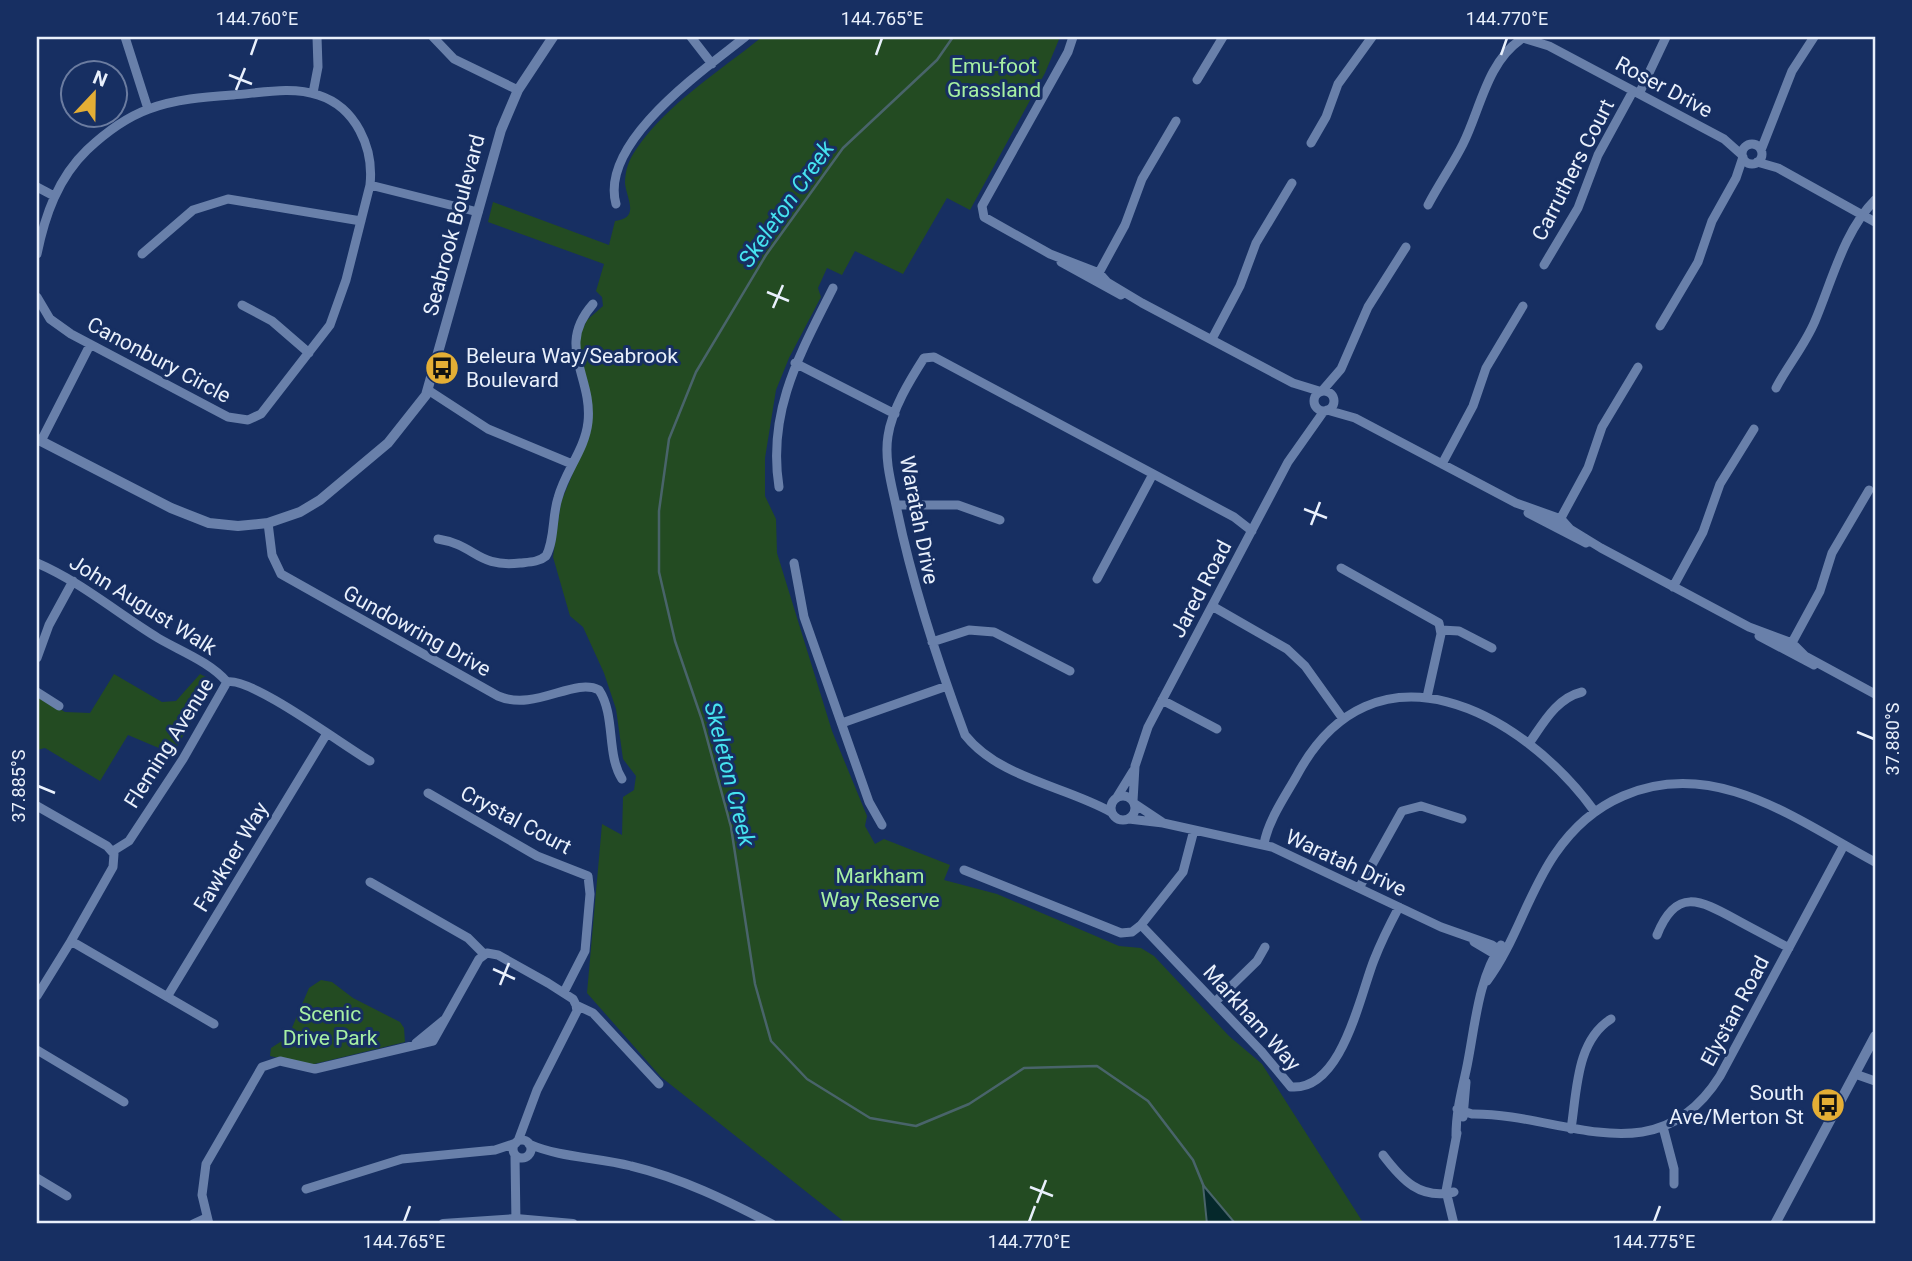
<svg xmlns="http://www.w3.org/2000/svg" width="1912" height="1261" font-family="Roboto,sans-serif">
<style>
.green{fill:#234b22}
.water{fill:#05282b;stroke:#49646a;stroke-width:2}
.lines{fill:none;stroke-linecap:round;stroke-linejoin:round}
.stream{stroke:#49646a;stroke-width:2.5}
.minor{stroke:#6980aa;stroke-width:9}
.tertiary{stroke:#6980aa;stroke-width:10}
.ticks{fill:none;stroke:#e9f0fc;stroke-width:2.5}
.labels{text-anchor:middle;stroke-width:6;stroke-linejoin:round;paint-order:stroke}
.park-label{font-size:21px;fill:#a7f0a3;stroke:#172f62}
.street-label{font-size:21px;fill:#e9f0fc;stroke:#172f62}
.poi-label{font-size:21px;fill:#e9f0fc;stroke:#172f62;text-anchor:start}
.water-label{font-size:23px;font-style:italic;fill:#46e3f0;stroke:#172f62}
.neatline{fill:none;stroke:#e9f0fc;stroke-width:2.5}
.ticks-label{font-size:18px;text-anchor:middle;fill:#e9f0fc}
</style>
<rect width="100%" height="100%" fill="#172f62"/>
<!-- green -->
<path class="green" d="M762 37H1060L1045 73 970 210 947 198 903 274 855 251 842 275 827 268 818 288 821 297 789 358 776 390 765 458V496L776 519 777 553 832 731 867 816 865 826 875 844 884 839 950 865 944 880 997 894 1119 946 1141 948 1154 956 1229 1036 1262 1064 1364 1224H847L661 1077 587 993 602 824 622 835 623 797 634 790 636 776 623 759 616 709 604 673 583 627 570 616 553 557 561 502 590 432 580 353V335L587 320 603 306 602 297 596 291 604 264 488 222 493 202 609 245 615 221C641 218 626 198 625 183 625 170 629 159 637 148 668 103 720 71 762 37Z
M114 674 162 702 176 701 200 674 210 679V687L173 754 128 735 100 781 45 748 37 750V695L65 712 90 713Z
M321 980 332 982 353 998 400 1022 404 1028 405 1042 310 1065 270 1056 271 1048 288 1037 309 988Z"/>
<!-- water -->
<path class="water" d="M1203 1185 1234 1222 1238 1224H1207Z"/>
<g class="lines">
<!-- stream -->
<path class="stream" d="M953 37 937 60 843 148 766 255 696 372 669 439 659 511V572L675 641 702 720 731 827 755 984 771 1041 807 1079 870 1118 916 1126 969 1104 1024 1068 1097 1066 1148 1101 1193 1160 1204 1187"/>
<!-- minor -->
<path class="minor" d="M125 37 148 109
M433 37 454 59 518 90
M691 37 712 64
M1073 37 1068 52 982 206 984 217 1050 254 1099 273 1107 282 1142 303 1293 383 1319 391
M1526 39 1549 46 1724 139 1742 155
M1197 80 1223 37
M313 93 318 67 317 37
M1639 94 1666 37
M1311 143 1326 117 1338 84 1372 37
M1742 154a10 10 0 1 1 20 0a10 10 0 1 1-20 0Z
M1761 150 1792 71 1814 37
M1757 162 1778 168 1875 222
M370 185 478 212
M37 187 54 196
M616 204C599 142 704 70 745 37
M1428 205C1439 184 1453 164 1463 144 1480 110 1487 63 1520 40
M37 254C45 215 58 178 87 150 104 134 127 117 149 109 176 99 205 97 233 95 260 93 292 86 318 95 356 107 374 148 370 185L346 280 330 325 261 414 248 420 228 417 71 334 50 319 37 297
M142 254 193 210 228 199 361 221
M1061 262 1121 295
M1544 265 1578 208 1598 155 1633 91
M1095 280 1125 225 1142 179 1176 121
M242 305 272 321 309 353
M1660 326 1698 262 1712 221 1736 178 1743 157
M1212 339 1240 286 1256 243 1292 183
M795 363 895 414
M1776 388C1788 365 1805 345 1815 321 1832 281 1844 231 1875 200
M428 390 488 429 572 464
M1322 391 1341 369 1368 307 1406 247
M1314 401a10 10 0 1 1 20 0a10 10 0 1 1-20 0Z
M1327 410 1355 418 1516 503 1561 519 1570 529 1601 548 1749 627 1792 643 1805 656 1875 694
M41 441 90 345
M1442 464 1473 406 1486 368 1523 306
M779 487C767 411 800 354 833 288
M896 505H958L1000 520
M1528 513 1586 543
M268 523 272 555 281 574 498 696C535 712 574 677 599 690 616 716 606 754 622 779
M1556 527 1588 468 1602 427 1638 367
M438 539C476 545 477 568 520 563 530 562 539 562 546 556 555 539 552 516 558 498 565 471 585 450 588 422 593 376 555 347 593 304
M37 563C81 582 117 613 158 638 180 651 210 662 227 682
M794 563 804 617 869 802 882 825
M1341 568 1439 623 1441 634 1427 697
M1097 579 1153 474
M1673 587 1703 532 1720 484 1754 429
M1212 606 1287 649 1305 666 1343 719
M1441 630 1459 631 1492 648
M1759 636 1814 665
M932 642 969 630 994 632 1070 671
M1788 650 1820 591 1832 553 1869 490
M37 658 49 625 73 581
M37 692 59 706
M1162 700 1217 729
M842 723 947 686
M1530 742C1544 722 1557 698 1582 692
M428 793 537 856 588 876 590 894 585 951 564 992
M1111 808a12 12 0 1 1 24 0a12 12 0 1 1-24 0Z
M1117 797 1133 771
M1133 801 1135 766 1148 727 1288 462 1324 411
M1135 804 1162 822
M37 806 107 846 114 854 113 867 71 941
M1111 812C1065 786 999 778 965 735 937 660 913 587 897 510 892 486 884 460 888 436 892 409 910 380 924 358L934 357 1234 517 1252 531
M1129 819 1163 823 1272 847 1441 927 1492 945 1504 953
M1194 830 1183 872 1141 925 1261 1051 1291 1087C1342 1091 1360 995 1374 960 1381 942 1390 924 1399 907
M1264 844C1268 821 1284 798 1296 777 1373 631 1522 711 1595 812
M113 851 129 841 183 759 227 682C250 676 344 746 370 761
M964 870 1121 933 1132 932 1141 925
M370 882 468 938 484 954
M1359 888 1402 811 1421 806 1462 819
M1657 935C1676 887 1700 900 1735 919 1753 929 1771 938 1789 948
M1474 942 1501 958
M1487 981C1515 944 1528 893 1555 854 1572 829 1595 808 1623 796 1714 756 1797 820 1875 862
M37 996 71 941 214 1024
M167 997 326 735
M1215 1002 1257 961 1265 947
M416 1043 444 1020
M37 1050 124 1102
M1855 1074 1875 1081
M1457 1109 1472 1114C1563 1113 1656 1178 1720 1076L1844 845
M1463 1117 1466 1082
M1663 1127 1674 1169V1184
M1571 1129C1577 1091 1576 1041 1611 1019
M1456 1136C1456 1113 1461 1093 1466 1071 1475 1029 1477 981 1501 945
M513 1149a9 9 0 1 1 18 0a9 9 0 1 1-18 0Z
M518 1141 537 1090 577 1011 576 1005
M529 1144C561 1158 597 1157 631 1166 681 1178 726 1200 772 1224
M1383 1155C1402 1180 1420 1200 1454 1192
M515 1156 516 1224
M37 1178 67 1196
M306 1189 402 1159 495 1150 516 1143
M193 1224 206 1218
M209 1224 202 1195 206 1164 262 1067 280 1061 315 1069 433 1041 479 959 487 953 498 955 548 983 573 999 576 1005 593 1013 659 1084
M1454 1224 1446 1191 1457 1133"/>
<!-- tertiary -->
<path class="tertiary" d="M37 439 171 508 209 523 238 526 268 523 300 512 320 500 388 443 426 395 501 130 518 90 553 37
M443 1224 516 1219 573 1224
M1775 1224 1875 1036"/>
</g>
<!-- ticks -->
<path class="ticks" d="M251 55 257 38M876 55 882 38M1501 55 1507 38M229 75 252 84M236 90 245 68M767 292 789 301M773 308 783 285M1304 509 1327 518M1311 525 1320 502M1857 732 1874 739M38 786 55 793M493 969 515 979M500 985 509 963M1030 1187 1053 1196M1037 1203 1046 1180M404 1222 410 1206M1029 1222 1035 1206M1654 1222 1660 1206"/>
<!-- icons -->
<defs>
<g id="bus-disc" transform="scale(1.75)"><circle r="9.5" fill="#e4ae35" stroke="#172f62"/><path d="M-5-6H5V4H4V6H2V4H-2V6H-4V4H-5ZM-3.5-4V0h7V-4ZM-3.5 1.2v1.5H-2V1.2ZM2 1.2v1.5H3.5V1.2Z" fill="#111"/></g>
</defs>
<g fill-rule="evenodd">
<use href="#bus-disc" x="442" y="368"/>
<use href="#bus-disc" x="1828" y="1105"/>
</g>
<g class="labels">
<!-- park labels -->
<g class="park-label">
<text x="994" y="73">Emu-foot<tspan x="994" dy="24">Grassland</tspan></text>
<text x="880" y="883">Markham<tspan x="880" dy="24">Way Reserve</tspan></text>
<text x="330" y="1021">Scenic<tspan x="330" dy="24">Drive Park</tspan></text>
</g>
<!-- street labels -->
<g class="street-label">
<text transform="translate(1664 87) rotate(28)" y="7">Roser Drive</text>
<text transform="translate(1573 170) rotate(-63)" y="7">Carruthers Court</text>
<text transform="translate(454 225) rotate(-75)" y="7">Seabrook Boulevard</text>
<text transform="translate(159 360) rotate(28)" y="7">Canonbury Circle</text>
<text transform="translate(919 520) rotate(79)" y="7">Waratah Drive</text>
<text transform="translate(1201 589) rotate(-62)" y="7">Jared Road</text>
<text transform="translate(143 605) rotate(32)" y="7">John August Walk</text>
<text transform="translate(417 631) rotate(29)" y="7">Gundowring Drive</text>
<text transform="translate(169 743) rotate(-58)" y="7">Fleming Avenue</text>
<text transform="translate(516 820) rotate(28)" y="7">Crystal Court</text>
<text transform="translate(231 857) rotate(-59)" y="7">Fawkner Way</text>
<text transform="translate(1346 863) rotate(25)" y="7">Waratah Drive</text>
<text transform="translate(1735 1011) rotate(-62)" y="7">Elystan Road</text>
<text transform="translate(1252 1018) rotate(48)" y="7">Markham Way</text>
</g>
<!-- poi labels -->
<g class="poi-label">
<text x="466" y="363">Beleura Way/Seabrook<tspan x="466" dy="24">Boulevard</tspan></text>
<text x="1804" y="1100" text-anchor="end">South<tspan x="1804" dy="24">Ave/Merton St</tspan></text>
</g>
<!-- water labels -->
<g class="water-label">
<text transform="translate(786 204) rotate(-55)" y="8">Skeleton Creek</text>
<text transform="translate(730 774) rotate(76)" y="8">Skeleton Creek</text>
</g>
</g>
<!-- border -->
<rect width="1912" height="1261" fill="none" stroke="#172f62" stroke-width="77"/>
<!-- north arrow -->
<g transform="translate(94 94) rotate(22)"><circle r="33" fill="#172f62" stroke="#6b7ca0" stroke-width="2"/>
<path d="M0-5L12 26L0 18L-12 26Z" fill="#e4ae35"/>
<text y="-10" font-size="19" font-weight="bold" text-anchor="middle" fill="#e9f0fc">N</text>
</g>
<rect x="38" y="38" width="1836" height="1184" class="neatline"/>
<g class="ticks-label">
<text x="257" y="25">144.760°E</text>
<text x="882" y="25">144.765°E</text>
<text x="1507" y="25">144.770°E</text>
<text transform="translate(1893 739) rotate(-90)" y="6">37.880°S</text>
<text transform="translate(19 786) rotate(-90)" y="6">37.885°S</text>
<text x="404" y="1248">144.765°E</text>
<text x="1029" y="1248">144.770°E</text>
<text x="1654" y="1248">144.775°E</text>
</g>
</svg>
